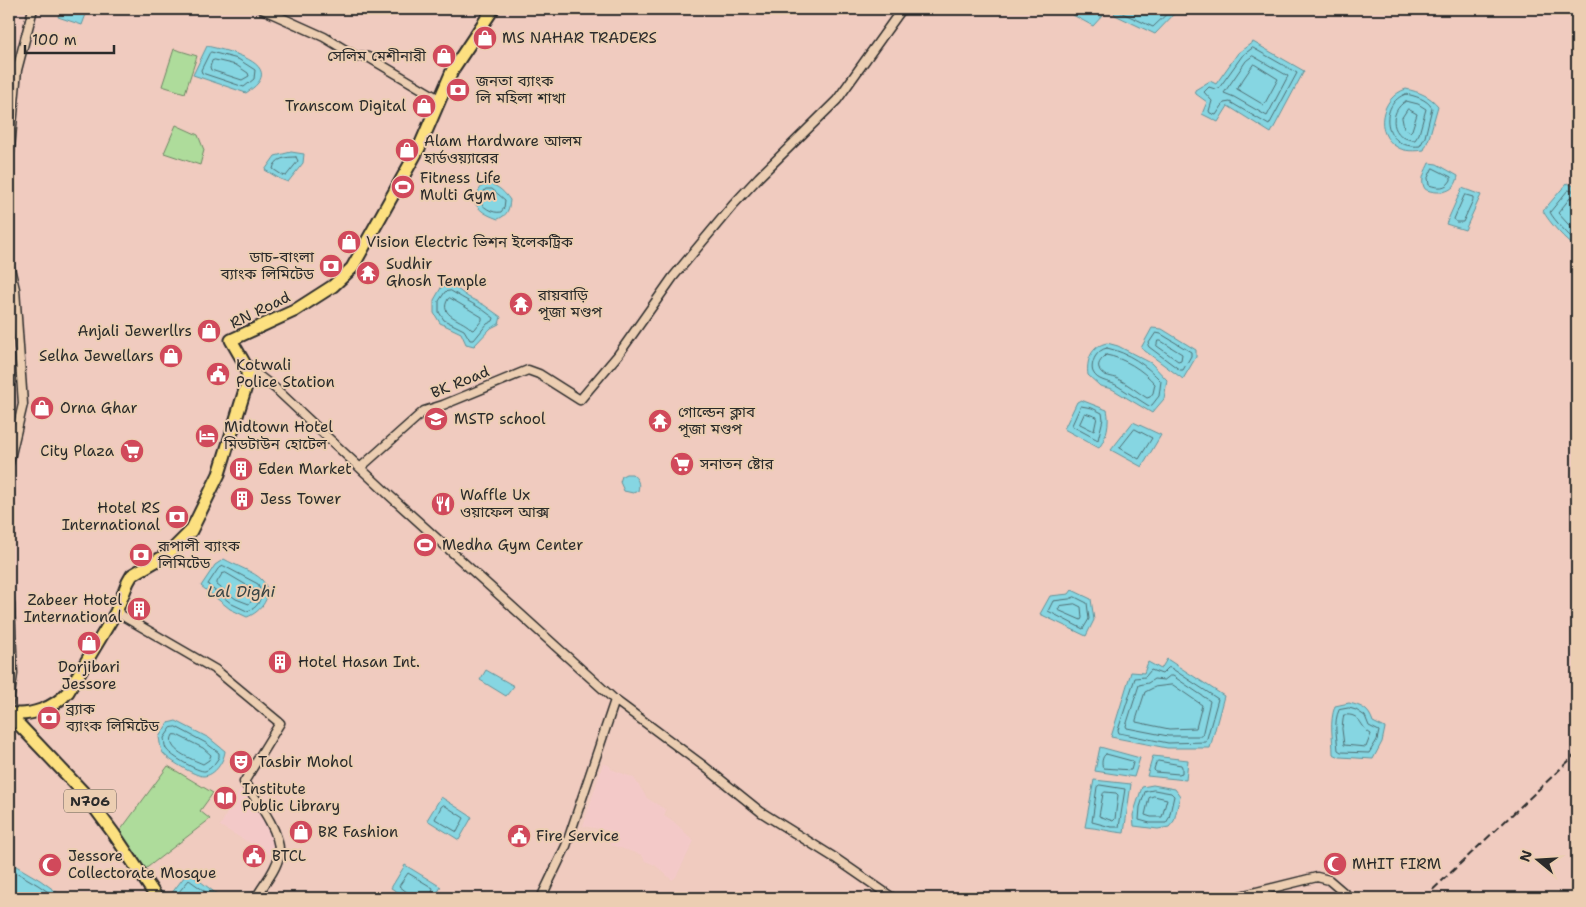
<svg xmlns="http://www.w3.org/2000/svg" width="1586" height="907" font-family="'Shantell Sans','Noto Sans Bengali',sans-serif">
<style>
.built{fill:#f3c9c8}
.green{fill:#aedc9b;stroke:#6c8463}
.water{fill:#86d6e2;stroke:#629299}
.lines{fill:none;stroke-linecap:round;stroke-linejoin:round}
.shore{stroke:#4f6f74;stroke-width:1}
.minor-casing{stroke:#2b2b2b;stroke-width:11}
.highway-casing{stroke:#2b2b2b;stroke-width:15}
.minor{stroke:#ecceb2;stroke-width:8}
.highway{stroke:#fce080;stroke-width:11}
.rail{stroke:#2b2b2b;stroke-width:2;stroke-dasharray:8 4;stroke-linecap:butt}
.labels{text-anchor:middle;stroke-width:4;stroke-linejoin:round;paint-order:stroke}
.shield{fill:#ecceb2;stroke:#655c54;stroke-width:1}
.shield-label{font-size:14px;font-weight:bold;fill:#2b2b2b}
.poi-label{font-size:15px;fill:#2b2b2b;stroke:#ecceb2;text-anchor:start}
.street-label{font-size:15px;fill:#2b2b2b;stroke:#ecceb2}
.water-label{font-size:16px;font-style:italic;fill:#394546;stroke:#ecceb2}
</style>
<rect width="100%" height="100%" fill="#f0cbbf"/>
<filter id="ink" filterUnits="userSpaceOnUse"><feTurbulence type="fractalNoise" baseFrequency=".02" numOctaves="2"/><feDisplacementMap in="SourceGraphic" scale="10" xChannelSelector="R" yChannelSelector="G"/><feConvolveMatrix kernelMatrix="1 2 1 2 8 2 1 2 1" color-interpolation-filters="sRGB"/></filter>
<g filter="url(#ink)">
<!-- built -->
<path class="built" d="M603 763 610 766 611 769 634 778 647 798 666 810 664 816 673 821 694 841 676 877 672 880 655 865 645 861 642 855 611 845 612 831 583 826Z
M241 788 250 793 271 829 277 848 274 857 220 826Z"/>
<!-- green -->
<path class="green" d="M174 49 197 56 185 93 162 86Z
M176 125 198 135 204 150 200 165 164 153Z
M168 766 213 793 200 811 210 819 144 870 117 835Z"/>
<!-- water -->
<path class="water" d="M61 9H88L82 25 58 17Z
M1062 9H1100L1103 11V15L1093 26Z
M1113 9H1179L1155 34 1115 15Z
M1253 42 1304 71 1271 133 1228 106 1218 122 1202 114 1207 102 1196 94 1195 90 1210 81 1216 84 1238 53Z
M207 46C219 49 276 60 258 83 255 87 250 90 246 93L193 75Z
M1406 89C1419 92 1430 96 1438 106L1429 138 1424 150C1415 151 1405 152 1397 147 1373 133 1381 97 1406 89Z
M291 152 304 154 303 163 288 182 280 179 265 170 275 156Z
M1429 163 1437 164 1458 176C1456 191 1443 194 1430 191 1427 190 1425 190 1424 187 1420 179 1426 170 1429 163Z
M484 183C496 184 503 190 510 200 509 209 508 215 498 219 487 215 478 211 473 199Z
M1567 183 1577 187V248C1566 241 1549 222 1543 211Z
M1462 188 1481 195 1465 230 1446 224Z
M442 286H453L468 297 484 305 501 317 499 324 491 328 474 346 466 344 461 333 440 323 434 313V300Z
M1152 328 1162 329 1196 350V357L1183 379 1141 348Z
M1107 343 1118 346 1151 363 1167 380 1164 399 1152 413 1112 389 1100 386 1088 375C1086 361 1091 346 1107 343Z
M1081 400 1107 410C1110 422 1107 437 1099 448L1064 429 1077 402Z
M1133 422 1161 435 1142 467 1111 450Z
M626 474H632C638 479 640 483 638 491L633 493 624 491 620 482 622 476Z
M224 559C234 565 255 572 262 580 275 595 261 612 247 617L230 609 201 586 215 565Z
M1072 590 1091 599 1094 620 1086 636 1040 614 1050 596 1069 594Z
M1167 659 1224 696 1210 748H1167L1111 737 1131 672 1144 673 1148 662 1161 669Z
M486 670 514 686 506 696 480 680Z
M1349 703C1362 706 1369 709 1373 722L1385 728 1382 742 1373 759 1340 757 1333 754C1333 737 1329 723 1335 706Z
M176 721 209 738 225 751C224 761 215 776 203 776 195 776 168 760 163 753 160 748 160 742 159 737L168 723Z
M1100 747 1140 758 1134 777 1095 771Z
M1153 756 1188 760 1186 780 1147 776Z
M1094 780 1131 784 1124 833C1111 832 1098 828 1085 827Z
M1153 785 1175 789 1180 796 1174 821 1169 827 1158 829 1134 826 1133 815 1142 787Z
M441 797 472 817 459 840 427 820Z
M11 863 40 880 65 898H9V865Z
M405 865 441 887 434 898H407L391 888Z
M188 872 222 898H174L171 894Z"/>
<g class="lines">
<!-- shore -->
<path class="shore" d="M1118 9 1120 12 1153 27 1172 9
M1253 48 1297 73 1269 125 1230 102 1224 103 1216 115 1210 113 1209 111 1212 101 1204 92 1209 87 1215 89 1219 88 1242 56Z
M211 52 238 59 255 70 254 79 244 87 202 73 201 70 209 54Z
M1253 56 1288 76 1267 116 1234 97 1224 93 1246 61Z
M215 60 236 65 248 73 249 76 242 80 211 70 210 67 212 61Z
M1254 64 1278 79 1264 105 1237 89Z
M1406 94C1415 96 1427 99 1432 108L1425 137 1420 146C1382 150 1378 103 1406 94Z
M1406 101 1418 104 1426 109 1419 134 1415 140C1391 140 1387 112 1406 101Z
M1408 109 1417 114 1412 130 1410 132 1404 128 1402 118Z
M296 157 298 161 286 176 282 175 273 169C275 158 286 157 296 157Z
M1433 168 1451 177V180C1446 189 1438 188 1429 185L1428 178Z
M486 189H492L505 200 504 208 501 212C493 214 481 207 479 199Z
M1577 192 1568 190 1550 212C1553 219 1571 238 1577 242
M1466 195 1473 197V200L1463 222H1456L1454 219 1464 196Z
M1577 198H1570L1558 213 1577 234
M451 291C465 300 481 307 494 318L493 321 487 324 474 340H470L464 330 444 320 439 312V301L445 292Z
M450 298 482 317V320L475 329 472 330C464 319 437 317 448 299Z
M1156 333 1161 334 1191 352V356L1183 370H1180L1149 347 1148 345Z
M1158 341H1161L1182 354 1181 360 1178 361 1157 346Z
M1107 348C1129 353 1146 365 1161 381L1159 396 1152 405 1149 406C1138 399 1127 392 1116 385 1108 381 1097 381 1093 372 1091 367 1093 361 1095 357 1098 352 1102 349 1107 348Z
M1106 355C1124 358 1143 370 1155 384L1153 393 1150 397 1147 398C1137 392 1127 383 1116 378 1110 376 1101 376 1099 368 1097 363 1103 358 1106 355Z
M1081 406 1092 408 1102 413 1103 419 1098 440 1072 426Z
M1085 413 1097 417 1094 431 1080 424Z
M1135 429 1152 438 1139 459 1120 448Z
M224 566 258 584C263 596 260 608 247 611L232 604 209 586 208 584 218 569Z
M226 573 253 589 255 597 249 604 236 599 217 585V582L222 574Z
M1075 597 1087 603 1089 619 1083 629 1048 611 1053 601 1069 599Z
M1075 604 1081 607 1082 618 1081 620 1058 610 1060 606Z
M1171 668 1218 699 1206 742 1168 743 1119 733 1118 730 1135 678 1145 677 1151 670 1162 674 1168 668Z
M1170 676H1173L1210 701 1202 736H1168L1127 728 1126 726 1139 685 1148 683 1154 679 1164 680Z
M1173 685 1202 705 1196 728 1169 729 1136 722V720L1145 692 1155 687Z
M1349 708 1356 710 1365 716 1369 726 1379 731 1377 740 1369 753 1341 752 1338 750C1337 737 1333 723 1339 710Z
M1344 715C1362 713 1359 727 1371 734L1366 747 1344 745 1342 729Z
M176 727 206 743 219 753V757C216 762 211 769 205 771 198 772 171 756 167 750 164 746 165 742 164 738L171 728Z
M177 735 203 748 211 755 209 760 203 764C192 759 164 750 173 735Z
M1106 754 1132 761 1133 763 1131 770 1103 768C1101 764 1102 756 1106 754Z
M1158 761 1181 765 1182 767V773L1179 774 1155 772 1154 769 1156 763Z
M1100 785 1125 789 1119 827H1111L1092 822 1097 787Z
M1154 790 1171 793 1174 796 1169 818 1166 823H1150L1139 820 1140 807 1145 792Z
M1105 792 1116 793 1118 795 1115 819 1113 821 1099 816 1103 794Z
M1154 796 1167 799 1162 817H1151L1145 815 1149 798Z
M444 805 464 818 457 832 435 819 441 807Z
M9 868 38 885 57 898
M178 898V893L189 880 214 898
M409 898 408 893 399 886 408 873 433 888 431 898"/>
<!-- minor casing -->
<g class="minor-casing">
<path id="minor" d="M262 9 324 37 357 57 362 56 368 57 439 99
M9 160 17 70 33 9
M9 264 15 289 23 404 9 463
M246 366 276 389 389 495 615 700 705 767 761 812 835 858 893 898
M361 467 424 411 443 405 528 370 539 374 580 400 618 355 673 277 733 205 759 177 837 100 902 9
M9 599 10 605 13 674 9 702
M116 612 216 670 280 723 244 782C257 801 282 832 279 856 276 871 263 885 256 898
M541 898 566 846 615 700
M1232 898 1317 877 1329 880 1350 898"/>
</g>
<!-- highway casing -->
<g class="highway-casing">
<path id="highway" d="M9 713C30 717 54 708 68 692L116 612 128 582 132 575 168 554 191 531 219 474 248 380 246 366 231 340 294 311 333 286 352 268 419 148 453 69 493 9
M9 714 83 792 114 834 157 898"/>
</g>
<!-- minor -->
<use href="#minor" class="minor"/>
<!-- highway -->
<use href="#highway" class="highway"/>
<!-- rail -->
<path class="rail" d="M1424 898 1577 753"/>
</g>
</g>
<!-- icons -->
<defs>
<g id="shop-disc" transform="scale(1.25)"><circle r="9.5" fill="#d1495b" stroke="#ecceb2"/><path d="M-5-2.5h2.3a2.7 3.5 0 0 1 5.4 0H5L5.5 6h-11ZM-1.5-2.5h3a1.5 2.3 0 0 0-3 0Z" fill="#fff"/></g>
<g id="bank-disc" transform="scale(1.25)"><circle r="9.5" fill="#d1495b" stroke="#ecceb2"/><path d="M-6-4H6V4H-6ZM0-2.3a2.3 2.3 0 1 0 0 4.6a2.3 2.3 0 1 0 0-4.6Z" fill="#fff"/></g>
<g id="stadium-disc" transform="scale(1.25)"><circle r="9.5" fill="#d1495b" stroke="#ecceb2"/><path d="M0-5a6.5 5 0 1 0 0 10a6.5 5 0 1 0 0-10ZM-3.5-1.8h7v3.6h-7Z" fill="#fff"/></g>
<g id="temple-disc" transform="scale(1.25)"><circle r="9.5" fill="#d1495b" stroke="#ecceb2"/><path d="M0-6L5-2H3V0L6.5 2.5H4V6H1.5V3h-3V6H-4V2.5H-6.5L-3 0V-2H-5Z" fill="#fff"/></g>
<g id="civic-disc" transform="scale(1.25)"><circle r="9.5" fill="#d1495b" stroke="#ecceb2"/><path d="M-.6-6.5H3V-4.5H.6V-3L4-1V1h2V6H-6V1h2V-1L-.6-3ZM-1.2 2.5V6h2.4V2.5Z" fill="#fff"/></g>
<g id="school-disc" transform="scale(1.25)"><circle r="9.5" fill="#d1495b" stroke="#ecceb2"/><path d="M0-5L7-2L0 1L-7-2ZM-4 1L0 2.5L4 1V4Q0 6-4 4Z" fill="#fff"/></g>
<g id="hotel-disc" transform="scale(1.25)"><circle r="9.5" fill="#d1495b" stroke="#ecceb2"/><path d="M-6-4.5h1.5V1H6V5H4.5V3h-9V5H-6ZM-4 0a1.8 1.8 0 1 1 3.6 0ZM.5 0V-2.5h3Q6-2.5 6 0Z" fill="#fff"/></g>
<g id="supermarket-disc" transform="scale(1.25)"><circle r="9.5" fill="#d1495b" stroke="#ecceb2"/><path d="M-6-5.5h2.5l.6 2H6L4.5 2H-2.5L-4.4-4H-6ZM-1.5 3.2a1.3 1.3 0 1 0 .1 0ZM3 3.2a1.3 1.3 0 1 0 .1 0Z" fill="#fff"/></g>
<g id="building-disc" transform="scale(1.25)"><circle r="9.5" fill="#d1495b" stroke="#ecceb2"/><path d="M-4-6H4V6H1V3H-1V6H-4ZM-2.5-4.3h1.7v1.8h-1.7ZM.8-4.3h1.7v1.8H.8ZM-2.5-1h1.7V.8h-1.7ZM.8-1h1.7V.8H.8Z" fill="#fff"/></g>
<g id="restaurant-disc" transform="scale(1.25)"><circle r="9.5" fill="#d1495b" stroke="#ecceb2"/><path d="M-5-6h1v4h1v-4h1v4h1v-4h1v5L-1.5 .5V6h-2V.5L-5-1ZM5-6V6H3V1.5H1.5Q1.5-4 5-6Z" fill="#fff"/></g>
<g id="theatre-disc" transform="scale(1.25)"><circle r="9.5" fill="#d1495b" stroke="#ecceb2"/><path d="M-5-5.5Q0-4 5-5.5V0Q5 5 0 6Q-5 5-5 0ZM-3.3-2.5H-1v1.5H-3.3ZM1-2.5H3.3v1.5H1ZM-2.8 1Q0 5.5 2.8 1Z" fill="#fff"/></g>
<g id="library-disc" transform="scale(1.25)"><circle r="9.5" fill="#d1495b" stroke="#ecceb2"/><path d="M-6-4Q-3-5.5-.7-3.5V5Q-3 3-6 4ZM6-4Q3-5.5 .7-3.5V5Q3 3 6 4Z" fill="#fff"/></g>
<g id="mosque-disc" transform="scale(1.25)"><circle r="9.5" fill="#d1495b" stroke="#ecceb2"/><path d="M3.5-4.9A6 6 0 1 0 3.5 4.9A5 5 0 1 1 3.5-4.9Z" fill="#fff"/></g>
</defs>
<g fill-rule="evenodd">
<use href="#shop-disc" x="485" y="38"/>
<use href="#shop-disc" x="444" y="56"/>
<use href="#bank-disc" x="458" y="90"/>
<use href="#shop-disc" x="424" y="106"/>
<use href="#shop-disc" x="407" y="150"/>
<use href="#stadium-disc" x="403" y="187"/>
<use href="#shop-disc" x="349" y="242"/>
<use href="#bank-disc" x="331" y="266"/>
<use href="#temple-disc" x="368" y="273"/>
<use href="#temple-disc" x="521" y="304"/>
<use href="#shop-disc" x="209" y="331"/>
<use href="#shop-disc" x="171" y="356"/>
<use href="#civic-disc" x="218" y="374"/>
<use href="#shop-disc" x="42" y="408"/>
<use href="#school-disc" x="436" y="419"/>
<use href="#temple-disc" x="660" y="421"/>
<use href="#hotel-disc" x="207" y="436"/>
<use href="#supermarket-disc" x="132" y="451"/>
<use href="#supermarket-disc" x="682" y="464"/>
<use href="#building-disc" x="241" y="469"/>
<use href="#building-disc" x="242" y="499"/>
<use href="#restaurant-disc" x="443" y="504"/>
<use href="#bank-disc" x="177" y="517"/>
<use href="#stadium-disc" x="425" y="545"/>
<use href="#bank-disc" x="141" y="555"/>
<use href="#building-disc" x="139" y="609"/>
<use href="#shop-disc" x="89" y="643"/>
<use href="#building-disc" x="280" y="662"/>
<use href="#bank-disc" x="49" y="718"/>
<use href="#theatre-disc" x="241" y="762"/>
<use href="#library-disc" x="225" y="798"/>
<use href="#shop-disc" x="301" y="832"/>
<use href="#civic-disc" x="519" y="836"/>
<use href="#civic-disc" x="254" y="856"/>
<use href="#mosque-disc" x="1335" y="864"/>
<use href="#mosque-disc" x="50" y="865"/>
</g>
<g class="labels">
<!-- shield labels -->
<rect class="shield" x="64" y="789.5" width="52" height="23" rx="4"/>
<g class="shield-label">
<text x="90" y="806">N706</text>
</g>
<!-- poi labels -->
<g class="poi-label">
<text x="502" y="43">MS NAHAR TRADERS</text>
<text x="426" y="61" text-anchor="end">সেলিম মেশীনারী</text>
<text x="476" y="86">জনতা ব্যাংক<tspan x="476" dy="17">লি মহিলা শাখা</tspan></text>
<text x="406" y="111" text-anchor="end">Transcom Digital</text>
<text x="424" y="146">Alam Hardware আলম<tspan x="424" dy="17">হার্ডওয়্যারের</tspan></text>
<text x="420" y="183">Fitness Life<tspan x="420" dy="17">Multi Gym</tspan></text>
<text x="366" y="247">Vision Electric ভিশন ইলেকট্রিক</text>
<text x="314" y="262" text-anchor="end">ডাচ-বাংলা<tspan x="314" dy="17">ব্যাংক লিমিটেড</tspan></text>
<text x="386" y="269">Sudhir<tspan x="386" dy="17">Ghosh Temple</tspan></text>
<text x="538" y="300">রায়বাড়ি<tspan x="538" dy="17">পূজা মণ্ডপ</tspan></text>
<text x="192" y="336" text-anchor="end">Anjali Jewerllrs</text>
<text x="154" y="361" text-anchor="end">Selha Jewellars</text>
<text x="236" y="370">Kotwali<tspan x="236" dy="17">Police Station</tspan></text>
<text x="60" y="413">Orna Ghar</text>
<text x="678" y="417">গোল্ডেন ক্লাব<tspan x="678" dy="17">পূজা মণ্ডপ</tspan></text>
<text x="454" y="424">MSTP school</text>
<text x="224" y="432">Midtown Hotel<tspan x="224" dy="17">মিডটাউন হোটেল</tspan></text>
<text x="114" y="456" text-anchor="end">City Plaza</text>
<text x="700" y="469">সনাতন ষ্টোর</text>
<text x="258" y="474">Eden Market</text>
<text x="460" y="500">Waffle Ux<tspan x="460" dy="17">ওয়াফেল আক্স</tspan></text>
<text x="260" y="504">Jess Tower</text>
<text x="160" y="513" text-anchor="end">Hotel RS<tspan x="160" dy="17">International</tspan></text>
<text x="442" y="550">Medha Gym Center</text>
<text x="158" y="551">রূপালী ব্যাংক<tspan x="158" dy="17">লিমিটেড</tspan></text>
<text x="122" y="605" text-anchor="end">Zabeer Hotel<tspan x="122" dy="17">International</tspan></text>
<text x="298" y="667">Hotel Hasan Int.</text>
<text x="89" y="672" text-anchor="middle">Dorjibari<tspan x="89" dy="17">Jessore</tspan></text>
<text x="66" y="714">ব্র্যাক<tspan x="66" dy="17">ব্যাংক লিমিটেড</tspan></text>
<text x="258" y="767">Tasbir Mohol</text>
<text x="242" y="794">Institute<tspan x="242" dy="17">Public Library</tspan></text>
<text x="318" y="837">BR Fashion</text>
<text x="536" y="841">Fire Service</text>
<text x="68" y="861">Jessore<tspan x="68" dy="17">Collectorate Mosque</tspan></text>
<text x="272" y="861">BTCL</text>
<text x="1352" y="869">MHIT FIRM</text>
</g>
<!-- street labels -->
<g class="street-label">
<text transform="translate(260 310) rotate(-26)" y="5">RN Road</text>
<text transform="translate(460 382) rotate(-22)" y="5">BK Road</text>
</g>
<!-- water labels -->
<g class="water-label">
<text x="241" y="597">Lal Dighi</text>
</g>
</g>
<!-- margin -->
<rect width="1586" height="907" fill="none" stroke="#ecceb2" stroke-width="30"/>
<rect x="15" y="15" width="1556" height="877" fill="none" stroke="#2b2b2b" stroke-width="2" filter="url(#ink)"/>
<!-- north arrow -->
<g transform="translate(1538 860) rotate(288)" stroke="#ecceb2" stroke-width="4" paint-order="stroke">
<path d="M0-4L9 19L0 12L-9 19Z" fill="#2b2b2b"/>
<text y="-8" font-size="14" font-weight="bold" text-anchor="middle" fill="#2b2b2b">N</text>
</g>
<!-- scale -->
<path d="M25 45v8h89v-8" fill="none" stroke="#2b2b2b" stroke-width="2.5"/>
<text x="32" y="45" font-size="15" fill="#2b2b2b" stroke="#ecceb2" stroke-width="4" paint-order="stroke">100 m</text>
</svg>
